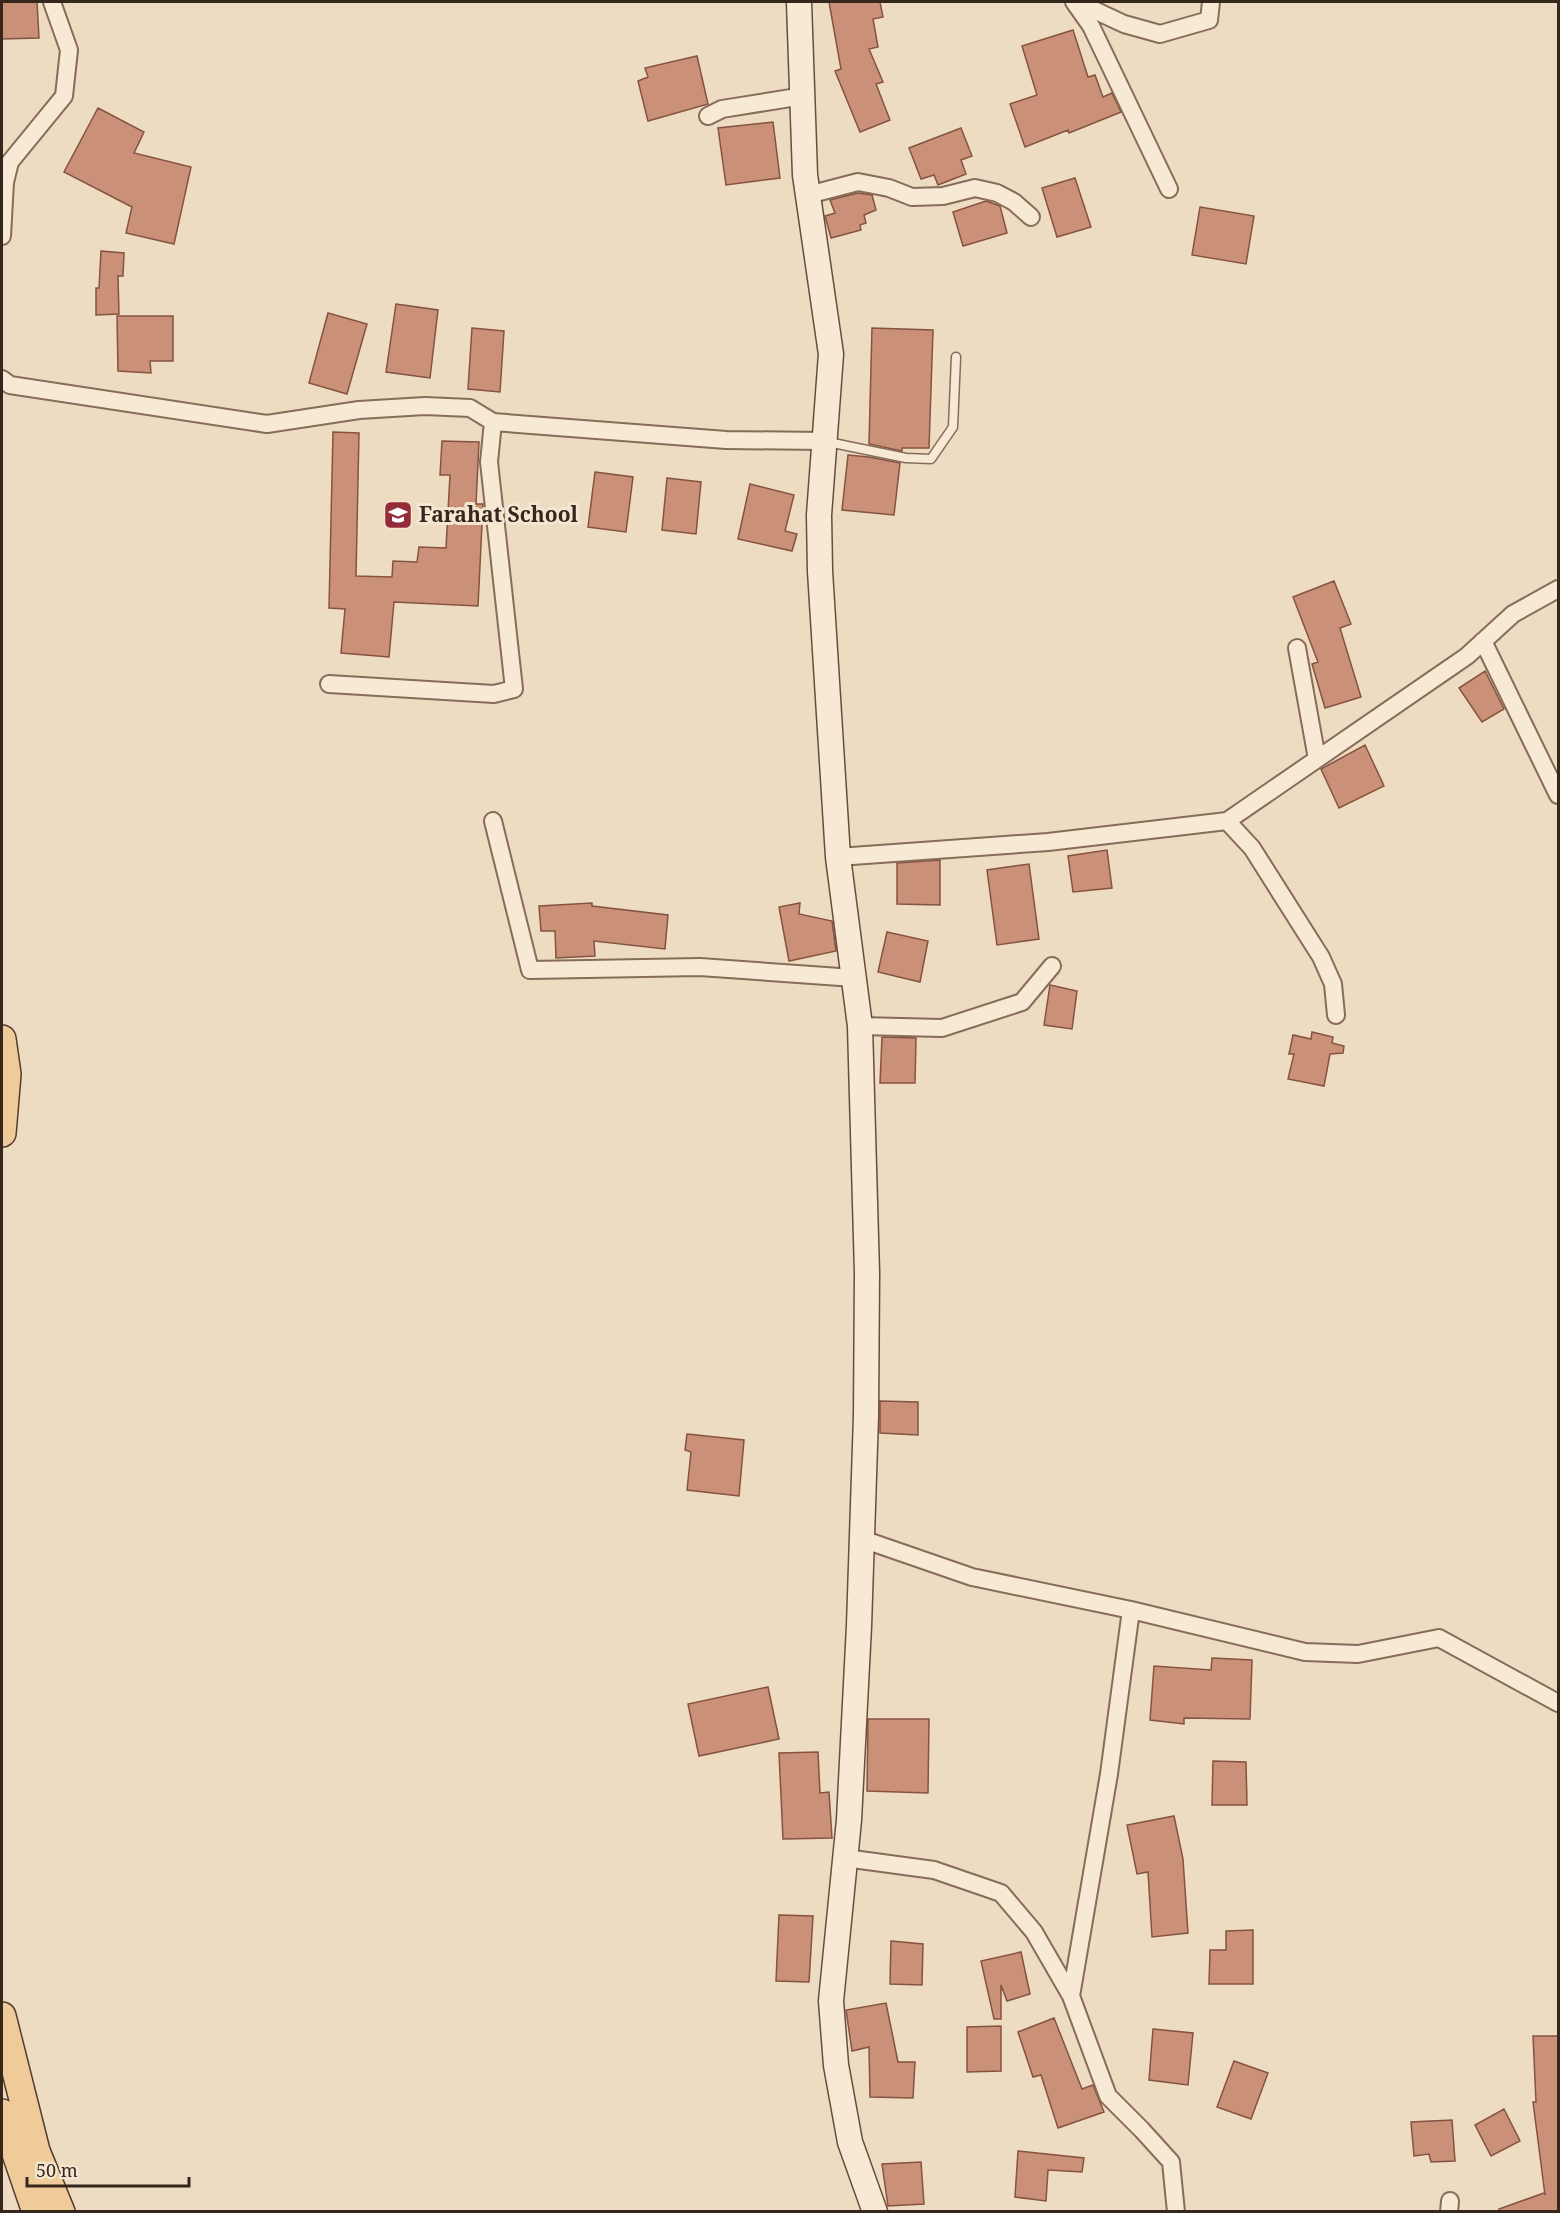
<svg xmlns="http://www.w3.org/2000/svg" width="1560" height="2213" font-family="'Noto Serif',serif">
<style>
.building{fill:#ca9178;stroke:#855340;stroke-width:1.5}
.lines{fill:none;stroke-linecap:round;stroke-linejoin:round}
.lane-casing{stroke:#866c59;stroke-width:11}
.street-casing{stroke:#866c59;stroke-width:20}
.secondary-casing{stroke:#684d3d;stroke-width:27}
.primary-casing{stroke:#543b2e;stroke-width:30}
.lane{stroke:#f8e9d5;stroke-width:8}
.street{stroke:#f8e9d5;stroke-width:16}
.secondary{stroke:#f8e9d5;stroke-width:24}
.primary{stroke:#f0cb9a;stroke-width:27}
.labels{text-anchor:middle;stroke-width:6;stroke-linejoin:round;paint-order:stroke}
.poi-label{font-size:21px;font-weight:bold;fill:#36271d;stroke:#f5e6d1;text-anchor:start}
</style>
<rect width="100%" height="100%" fill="#eddbc2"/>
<!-- building -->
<path class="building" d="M2 2H37L39 38 2 39Z
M829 2H880L883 17 873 19 878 47 869 49 883 82 876 84 890 120 860 132 835 71 841 69Z
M1073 30 1088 77 1095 75 1103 97 1112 93 1121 112 1069 133 1068 130 1025 147 1010 104 1037 95 1022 46Z
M697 56 708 104 648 121 638 81 648 77 645 68Z
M98 108 144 132 134 153 191 167 174 244 126 233 132 207 64 172Z
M773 122 780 178 726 185 718 128Z
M961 128 972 156 961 160 966 174 938 185 934 175 921 179 909 148Z
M1075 178 1091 227 1057 237 1042 188Z
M858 193 872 195 876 210 864 215 866 223 860 225 861 230 831 238 825 216 835 213 830 200Z
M986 201 1000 206 1007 233 963 246 953 212Z
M1200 207 1254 216 1246 264 1192 255Z
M101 251 124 253 123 276H118L119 314 96 315V288H99Z
M396 304 438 310 430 378 386 372Z
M328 313 367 324 347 394 309 383Z
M117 316H173V361H150L151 373 118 371Z
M472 328 504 331 500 392 468 389Z
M872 328 933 330 929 448H902V451L869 444Z
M333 432 359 433 356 576 392 577 393 561 417 562 419 547 446 548 450 475H440L442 441 479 442 476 504H483L478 606 394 602 389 657 341 653 345 609 329 608Z
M848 455 869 457 900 463 894 515 842 510Z
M595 472 633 477 626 532 588 527Z
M667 478 701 482 696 534 662 530Z
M750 484 794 495 785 531 797 534 792 551 738 539Z
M1334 581 1351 624 1340 628 1361 697 1325 708 1312 664 1318 662 1293 597Z
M1485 671 1504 709 1482 722 1459 688Z
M1365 745 1384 786 1339 808 1321 769Z
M1107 850 1112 888 1073 892 1068 856Z
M940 860V905L897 904V863Z
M1029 864 1039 939 997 945 987 870Z
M592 903V906L668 915 665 949 594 941 595 956 556 958 555 931H541L539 906Z
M800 903 799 914 832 921 836 951 789 961 779 907Z
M887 932 928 941 920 982 878 972Z
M1050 985 1077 991 1072 1029 1044 1025Z
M1312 1032 1333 1037 1332 1043 1344 1046 1343 1053 1330 1054 1324 1086 1288 1079 1294 1054H1289L1293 1035 1311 1039Z
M882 1037 916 1038 915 1083H880Z
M880 1401 918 1402V1435L880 1433Z
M687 1434 744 1440 739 1496 687 1490 691 1452 685 1450Z
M1212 1658 1252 1660 1250 1719 1184 1718V1724L1150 1720 1154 1666 1211 1670Z
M768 1687 779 1739 699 1756 688 1704Z
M868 1719H929L928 1793 867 1791Z
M818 1752 820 1793 829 1792 832 1838 783 1839 779 1753Z
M1213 1761 1246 1762 1247 1805H1212Z
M1174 1816 1183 1859 1188 1933 1152 1937 1148 1872 1137 1874 1127 1825Z
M779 1915 813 1916 809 1982 776 1981Z
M1253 1930V1984H1209L1210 1950H1226V1931Z
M891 1941 923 1944 922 1985 890 1984Z
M1021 1952 1030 1994 1007 2001 1001 1985V2019H994L981 1961Z
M886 2003 898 2062H915L913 2098 870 2097 869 2047 852 2051 846 2010Z
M1054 2018 1082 2089 1093 2085 1104 2112 1058 2128 1041 2075 1033 2077 1018 2032Z
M1001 2026V2071L967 2072V2027Z
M1153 2029 1193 2033 1188 2085 1149 2080Z
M1533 2036H1558V2211H1499V2209L1544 2193 1545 2195 1533 2102H1536Z
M1234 2061 1268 2073 1251 2119 1217 2107Z
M1504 2109 1520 2141 1491 2156 1475 2125Z
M1452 2120 1455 2161 1431 2162 1429 2154 1414 2156 1411 2122Z
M1018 2151 1084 2158 1082 2172 1048 2170 1046 2201 1015 2197Z
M921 2162 924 2204 888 2206 882 2164Z"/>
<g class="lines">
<!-- lane casing -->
<g class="lane-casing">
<path id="lane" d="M828 442 906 458 931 459 953 427 956 357"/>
</g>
<!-- street casing -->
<g class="street-casing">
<path id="street" d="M1074 2 1091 26 1169 189
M1077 2 1124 24 1160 34 1209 20 1211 2
M708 116 722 109 803 96
M808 195 858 182 889 188 912 197 943 196 975 188 997 193 1014 202 1031 217
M2 236 5 182 10 162 64 96 69 50 52 2
M2 379 10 385 267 424 359 410 425 406 470 408 493 422 726 440 824 441
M1483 641 1558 795
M1297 648 1317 759
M329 684 494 694 514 689 489 462 493 422
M493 821 530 970 700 967 854 978
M1227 821 1252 848 1321 957 1333 984 1336 1015
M838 857 1048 842 1227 821 1467 656 1513 614 1558 589
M860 1026 942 1028 1022 1002 1052 966
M862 1539 972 1577 1131 1610 1305 1652 1358 1654 1439 1638 1558 1703
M845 1858 934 1870 1001 1893 1034 1932 1071 1996 1108 2096 1142 2130 1171 2162 1176 2212
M1071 1996 1109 1774 1131 1610
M1449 2212 1450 2201"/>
</g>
<!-- secondary casing -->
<g class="secondary-casing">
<path id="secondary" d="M799 2 805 175 831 354 819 515 820 571 838 857 860 1026 867 1273 866 1416 859 1626 849 1820 831 2001 836 2065 850 2142 875 2212"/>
</g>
<!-- primary casing -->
<g class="primary-casing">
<path id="primary" d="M2 1039 7 1074 2 1133
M2 2016 36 2151 61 2212
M2 2113 36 2212"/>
</g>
<!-- lane -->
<use href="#lane" class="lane"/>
<!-- street -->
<use href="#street" class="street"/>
<!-- secondary -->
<use href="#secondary" class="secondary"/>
<!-- primary -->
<use href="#primary" class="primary"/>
</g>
<!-- icons -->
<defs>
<g id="school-square" transform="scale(1.5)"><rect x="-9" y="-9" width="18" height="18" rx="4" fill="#942b38" stroke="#f5e6d1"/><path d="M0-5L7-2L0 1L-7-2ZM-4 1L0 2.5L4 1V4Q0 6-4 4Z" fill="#fff"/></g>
</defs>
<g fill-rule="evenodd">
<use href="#school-square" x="398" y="515"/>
</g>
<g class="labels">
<!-- poi labels -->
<g class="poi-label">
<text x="419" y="522">Farahat School</text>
</g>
</g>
<!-- border -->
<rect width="1560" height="2213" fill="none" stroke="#36271d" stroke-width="6"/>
<!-- scale -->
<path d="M27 2177v9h162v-9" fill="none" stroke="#36271d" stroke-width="3"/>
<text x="36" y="2177" font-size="18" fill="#36271d" stroke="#f5e6d1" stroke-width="4.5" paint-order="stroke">50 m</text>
</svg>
